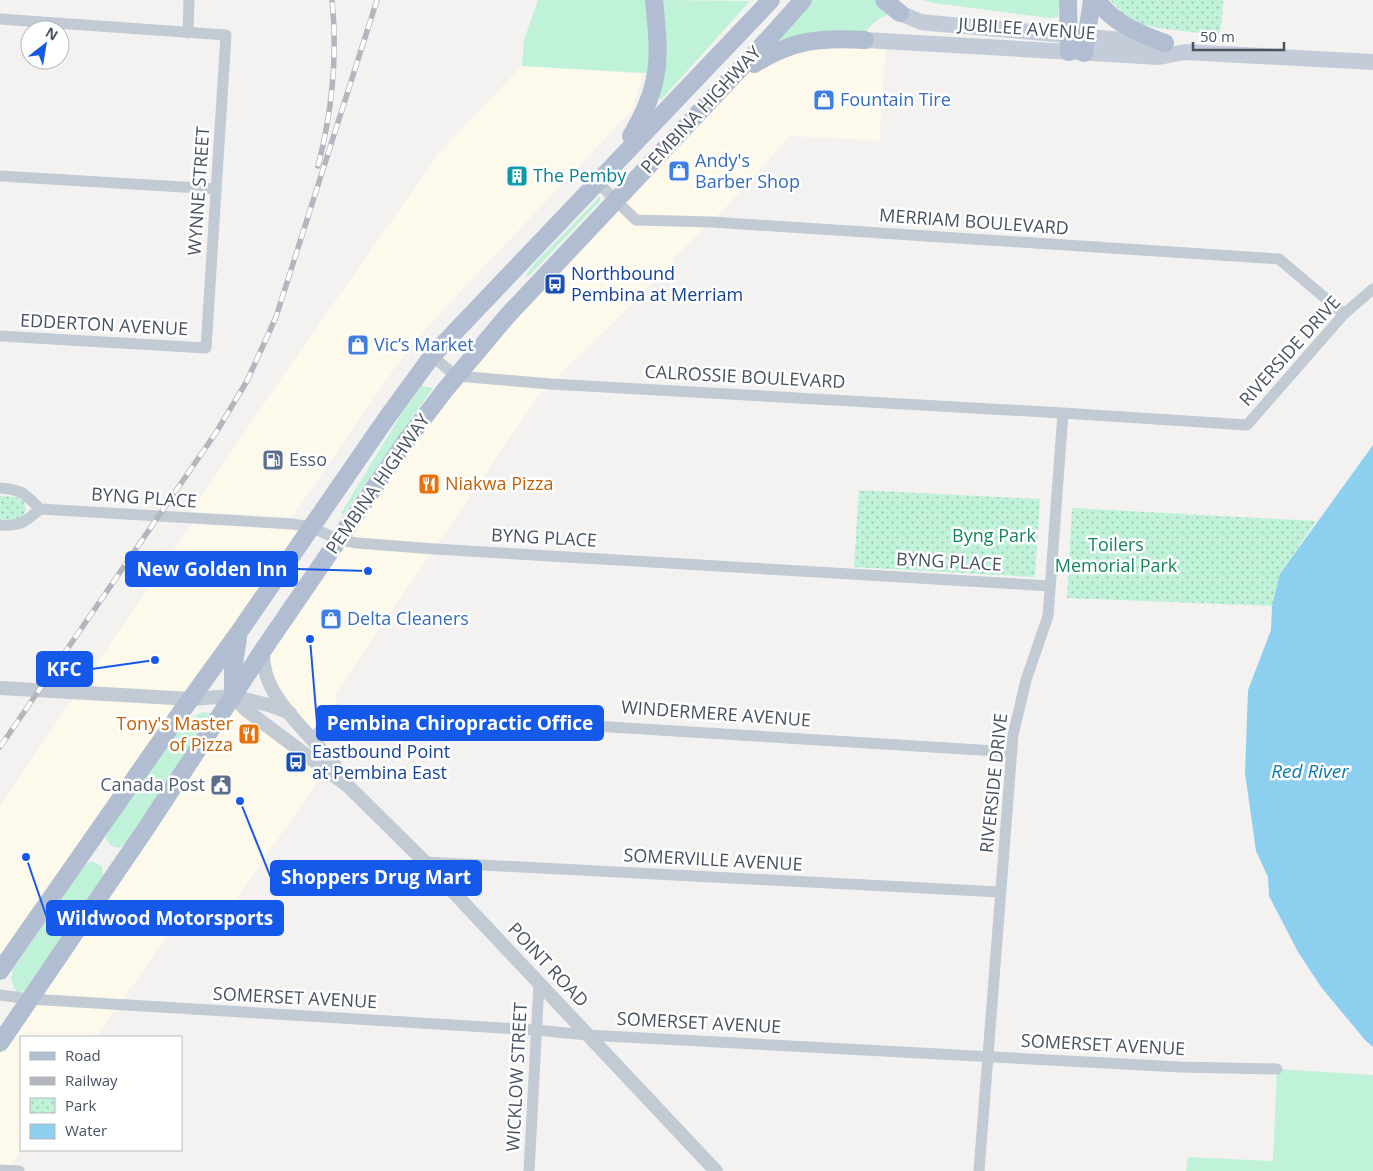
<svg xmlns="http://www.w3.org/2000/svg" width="1373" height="1171" font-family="'Open Sans',sans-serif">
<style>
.commercial{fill:#fdfaec}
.grass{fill:#c0f1d9}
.park{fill:url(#park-dots)}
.water{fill:#8ccfef}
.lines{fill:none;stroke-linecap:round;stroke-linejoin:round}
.minor{stroke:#c2cad3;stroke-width:11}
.tertiary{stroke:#c2cad3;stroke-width:14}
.secondary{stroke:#c4ccda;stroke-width:16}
.primary{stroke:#b1bdd0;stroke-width:18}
.rail-casing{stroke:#b3b6bc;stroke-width:5.5}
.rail{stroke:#fff;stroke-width:4;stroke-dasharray:11;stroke-linecap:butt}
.labels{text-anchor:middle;stroke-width:5;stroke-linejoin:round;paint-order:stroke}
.street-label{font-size:18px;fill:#485260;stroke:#fff}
.shop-label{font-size:18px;fill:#366cbe;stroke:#fff;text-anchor:start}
.culture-label{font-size:18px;fill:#0d838f;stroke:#fff;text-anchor:start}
.transit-label{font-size:18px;fill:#164399;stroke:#fff;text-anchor:start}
.service-label{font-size:18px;fill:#4e5e75;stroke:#fff;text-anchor:start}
.food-label{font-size:18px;fill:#c56008;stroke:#fff;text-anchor:start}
.park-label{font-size:18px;fill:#15855a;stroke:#fff}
.water-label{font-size:19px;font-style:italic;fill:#097bb2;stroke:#fff}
.leader{fill:none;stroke:#1559ea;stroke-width:2}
.callout-dot{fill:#1559ea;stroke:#fff;stroke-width:2}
.callout{fill:#1559ea;stroke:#1559ea;stroke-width:2}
.callout-label{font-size:19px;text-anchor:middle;font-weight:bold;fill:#fff}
</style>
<defs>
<pattern id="park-dots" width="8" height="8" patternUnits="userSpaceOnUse" patternTransform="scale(1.25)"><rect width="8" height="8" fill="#c0f1d9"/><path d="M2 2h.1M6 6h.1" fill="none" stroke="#9ec6b3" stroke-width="1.8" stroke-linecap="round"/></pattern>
</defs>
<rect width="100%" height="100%" fill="#f4f2f1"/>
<!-- commercial -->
<path class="commercial" d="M886 41 879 144 876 140 790 136 725 208 678 254 632 304 539 395 335 694 336 710 316 743 266 689 254 665 445 390 699 113 772 53Z
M522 66 643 74 631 111 429 325 394 369 292 517 191 512 287 370 440 152Z
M195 519 311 527 0 971V806Z
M233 696 326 769 223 919 181 917 96 1037H21V1149L8 1171H0V1043Z"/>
<!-- grass -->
<path class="grass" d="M538 0H647L652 49 646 87V73L522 66 524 40Z
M660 0 750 1 661 100 659 98 661 89Z
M803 0H884L888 15C879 18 870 24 866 33L772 53 786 20Z
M922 0H1059L1058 17 1049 18 933 3Z
M600 196V201L528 277 526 275 535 263Z
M422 386 433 388 343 515 341 513 402 413Z
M203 712 210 713 211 715 125 844 118 848 111 846 106 839 107 832 186 720Z
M92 861 102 866 103 877 25 990 19 993 16 992 11 979 13 969 85 864Z
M1277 1069 1373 1075V1171H1186L1188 1157 1273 1161Z"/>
<!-- park -->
<path class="park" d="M1110 0H1223L1222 21 1219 34 1208 30 1207 34C1177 30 1146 29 1118 16L1121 11Z
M859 490 1040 499 1035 577 854 567Z
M0 496 16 497 24 501 26 509 23 517 16 520 0 519Z
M1072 508 1316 521 1280 575 1272 606 1067 598Z"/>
<!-- water -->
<path class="water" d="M1373 445V1047L1365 1040 1321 987 1298 952 1269 896 1268 877 1256 851 1245 773 1248 690 1271 630 1272 606 1280 574Z"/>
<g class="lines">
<!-- minor -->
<path class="minor" d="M0 19 226 35 206 348 0 336
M188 33 189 0
M0 176 216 189
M597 182 636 220 712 222 1279 259 1344 314
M432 356 456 376 551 384 1063 413
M0 488C23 490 24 493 40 509L292 524 311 527 339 540 357 543 435 549 1050 586
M0 525C21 526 24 523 40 509
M313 739 336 710 1012 752
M425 862 1000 892
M0 995 29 999 536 1030 587 1035 1180 1067 1277 1069
M0 1170 19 1171
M529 1171 539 984
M979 1171 1013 735 1026 680 1048 616 1063 413 1247 425 1344 314 1373 289"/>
<!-- tertiary -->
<path class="tertiary" d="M263 650C263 655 263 660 264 665 269 706 324 744 345 780
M0 688 191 699 233 696 272 706 290 713
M233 696 246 710 349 787 425 862 716 1171"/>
<!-- secondary -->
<path class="secondary" d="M900 13 921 22 930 23 1157 43
M865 40 1159 57 1185 52 1373 62"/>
<!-- primary -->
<path class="primary" d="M884 0 900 13
M1068 0 1069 52
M1097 0C1114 24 1138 33 1165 43
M1084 53 1092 0
M754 64C793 40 820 37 865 40
M631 136C662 84 660 59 654 0
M233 696V670L238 638
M0 971 179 715 239 632 386 419 432 356 771 0
M0 1043 147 827 263 650 406 441 445 390 508 315 770 37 803 0"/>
<!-- rail casing -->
<g class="rail-casing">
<path id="rail" d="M318 166C332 111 338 57 332 0
M0 747 217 431 247 381 276 317 377 0"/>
</g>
<!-- rail -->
<use href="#rail" class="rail"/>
</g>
<!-- icons -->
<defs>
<g id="shop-square" transform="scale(1.125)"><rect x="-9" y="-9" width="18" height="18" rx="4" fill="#3f7fe0" stroke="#fff"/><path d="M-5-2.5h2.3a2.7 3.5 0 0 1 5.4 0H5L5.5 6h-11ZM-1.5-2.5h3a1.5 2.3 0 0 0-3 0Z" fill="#fff"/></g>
<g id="building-square" transform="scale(1.125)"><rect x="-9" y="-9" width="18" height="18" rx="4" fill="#0f9aa8" stroke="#fff"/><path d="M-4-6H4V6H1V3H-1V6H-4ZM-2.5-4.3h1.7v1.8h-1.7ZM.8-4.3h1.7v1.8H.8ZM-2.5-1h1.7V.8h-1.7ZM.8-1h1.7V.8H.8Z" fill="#fff"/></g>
<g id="bus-square" transform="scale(1.125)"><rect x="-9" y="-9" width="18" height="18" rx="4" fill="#1a4fb4" stroke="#fff"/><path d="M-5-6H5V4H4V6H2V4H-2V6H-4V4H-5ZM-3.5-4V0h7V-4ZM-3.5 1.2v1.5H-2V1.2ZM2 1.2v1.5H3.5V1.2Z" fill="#fff"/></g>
<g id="fuel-square" transform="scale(1.125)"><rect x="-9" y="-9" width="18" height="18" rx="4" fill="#5c6f8a" stroke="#fff"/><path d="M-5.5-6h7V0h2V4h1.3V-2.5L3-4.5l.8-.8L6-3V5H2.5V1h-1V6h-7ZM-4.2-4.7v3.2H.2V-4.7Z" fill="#fff"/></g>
<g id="restaurant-square" transform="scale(1.125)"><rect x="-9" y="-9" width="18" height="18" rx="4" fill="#e8710a" stroke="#fff"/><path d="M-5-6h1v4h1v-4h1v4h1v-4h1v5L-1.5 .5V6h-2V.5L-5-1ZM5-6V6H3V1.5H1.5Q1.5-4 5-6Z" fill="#fff"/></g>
<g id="civic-square" transform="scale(1.125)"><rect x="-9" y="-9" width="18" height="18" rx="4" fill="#5c6f8a" stroke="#fff"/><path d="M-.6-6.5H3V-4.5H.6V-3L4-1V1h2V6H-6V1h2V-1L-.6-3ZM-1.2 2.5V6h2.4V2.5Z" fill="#fff"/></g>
</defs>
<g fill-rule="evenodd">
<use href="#shop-square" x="824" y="100"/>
<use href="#shop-square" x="679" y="171"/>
<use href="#building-square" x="517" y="176"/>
<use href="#bus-square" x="555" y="284"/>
<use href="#shop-square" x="358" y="345"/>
<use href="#fuel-square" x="273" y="460"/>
<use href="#restaurant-square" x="429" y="484"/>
<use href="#shop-square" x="331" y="619"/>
<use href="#restaurant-square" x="249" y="734"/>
<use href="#bus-square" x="296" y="762"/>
<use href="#civic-square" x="221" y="785"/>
</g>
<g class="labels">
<!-- street labels -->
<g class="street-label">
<text transform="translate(1027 29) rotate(4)" y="6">JUBILEE AVENUE</text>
<text transform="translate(701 110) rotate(-47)" y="6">PEMBINA HIGHWAY</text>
<text transform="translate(199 191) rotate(-86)" y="6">WYNNE STREET</text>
<text transform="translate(974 222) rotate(4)" y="6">MERRIAM BOULEVARD</text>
<text transform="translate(104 325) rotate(3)" y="6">EDDERTON AVENUE</text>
<text transform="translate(1290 351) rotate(-48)" y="6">RIVERSIDE DRIVE</text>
<text transform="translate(745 377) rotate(3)" y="6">CALROSSIE BOULEVARD</text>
<text transform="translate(378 484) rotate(-55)" y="6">PEMBINA HIGHWAY</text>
<text transform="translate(144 498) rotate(4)" y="6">BYNG PLACE</text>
<text transform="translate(544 538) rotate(3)" y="6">BYNG PLACE</text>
<text transform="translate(949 562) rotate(3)" y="6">BYNG PLACE</text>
<text transform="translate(716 714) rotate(4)" y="6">WINDERMERE AVENUE</text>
<text transform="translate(994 783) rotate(-84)" y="6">RIVERSIDE DRIVE</text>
<text transform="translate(713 860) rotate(3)" y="6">SOMERVILLE AVENUE</text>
<text transform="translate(548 965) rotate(47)" y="6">POINT ROAD</text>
<text transform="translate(295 998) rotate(3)" y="6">SOMERSET AVENUE</text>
<text transform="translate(699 1023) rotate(3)" y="6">SOMERSET AVENUE</text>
<text transform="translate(1103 1045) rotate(3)" y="6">SOMERSET AVENUE</text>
<text transform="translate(517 1077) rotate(-87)" y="6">WICKLOW STREET</text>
</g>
<!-- shop labels -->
<g class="shop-label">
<text x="840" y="106">Fountain Tire</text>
<text x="695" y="167">Andy's<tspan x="695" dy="21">Barber Shop</tspan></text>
<text x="374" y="351">Vic’s Market</text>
<text x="347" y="625">Delta Cleaners</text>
</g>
<!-- culture labels -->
<g class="culture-label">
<text x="533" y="182">The Pemby</text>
</g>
<!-- transit labels -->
<g class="transit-label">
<text x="571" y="280">Northbound<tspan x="571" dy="21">Pembina at Merriam</tspan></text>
<text x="312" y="758">Eastbound Point<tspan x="312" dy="21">at Pembina East</tspan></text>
</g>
<!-- service labels -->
<g class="service-label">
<text x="289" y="466">Esso</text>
<text x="205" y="791" text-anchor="end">Canada Post</text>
</g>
<!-- food labels -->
<g class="food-label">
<text x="445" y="490">Niakwa Pizza</text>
<text x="233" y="730" text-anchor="end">Tony's Master<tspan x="233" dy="21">of Pizza</tspan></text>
</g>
<!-- park labels -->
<g class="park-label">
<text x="994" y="542">Byng Park</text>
<text x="1116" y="551">Toilers<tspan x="1116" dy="21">Memorial Park</tspan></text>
</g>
<!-- water labels -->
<g class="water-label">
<text x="1310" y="778">Red River</text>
</g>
</g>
<!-- callouts -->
<path class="leader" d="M368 571L297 569M155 660L92 669M310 639L317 723M240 801L271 878M26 857L47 918"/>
<g class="callout-dot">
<circle cx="368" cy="571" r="5"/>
<circle cx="155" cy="660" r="5"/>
<circle cx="310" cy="639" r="5"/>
<circle cx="240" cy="801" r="5"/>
<circle cx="26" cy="857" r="5"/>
</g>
<g class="callout">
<rect x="126" y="552" width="171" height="34" rx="5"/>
<rect x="37" y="652" width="55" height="34" rx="5"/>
<rect x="317" y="706" width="286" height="34" rx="5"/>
<rect x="271" y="861" width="210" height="34" rx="5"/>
<rect x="47" y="901" width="236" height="34" rx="5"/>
</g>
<g class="callout-label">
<text x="212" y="576">New Golden Inn</text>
<text x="64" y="676">KFC</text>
<text x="460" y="730">Pembina Chiropractic Office</text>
<text x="376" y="884">Shoppers Drug Mart</text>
<text x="165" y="925">Wildwood Motorsports</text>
</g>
<!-- legend -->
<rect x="20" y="1036" width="162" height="115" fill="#ffffff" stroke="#b6babf"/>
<rect x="30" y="1052" width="25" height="8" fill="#b1bdd0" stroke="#b6babf"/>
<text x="65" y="1061" font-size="15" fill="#485260">Road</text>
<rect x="30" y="1077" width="25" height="8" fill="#b3b6bc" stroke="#b6babf"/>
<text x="65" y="1086" font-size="15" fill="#485260">Railway</text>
<rect x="30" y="1098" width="25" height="15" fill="url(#park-dots)" stroke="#b6babf"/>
<text x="65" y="1111" font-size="15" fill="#485260">Park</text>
<rect x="30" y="1124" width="25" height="15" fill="#8ccfef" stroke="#b6babf"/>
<text x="65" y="1136" font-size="15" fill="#485260">Water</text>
<!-- north arrow -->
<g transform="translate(45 45) rotate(31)"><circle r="24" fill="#ffffff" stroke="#b6babf"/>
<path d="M0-4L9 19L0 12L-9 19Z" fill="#1559ea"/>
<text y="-8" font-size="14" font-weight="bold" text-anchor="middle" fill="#485260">N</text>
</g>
<!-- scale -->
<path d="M1193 42v8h91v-8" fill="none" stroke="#485260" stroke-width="2.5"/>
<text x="1200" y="42" font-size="15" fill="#485260" stroke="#ffffff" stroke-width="4" paint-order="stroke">50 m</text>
</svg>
